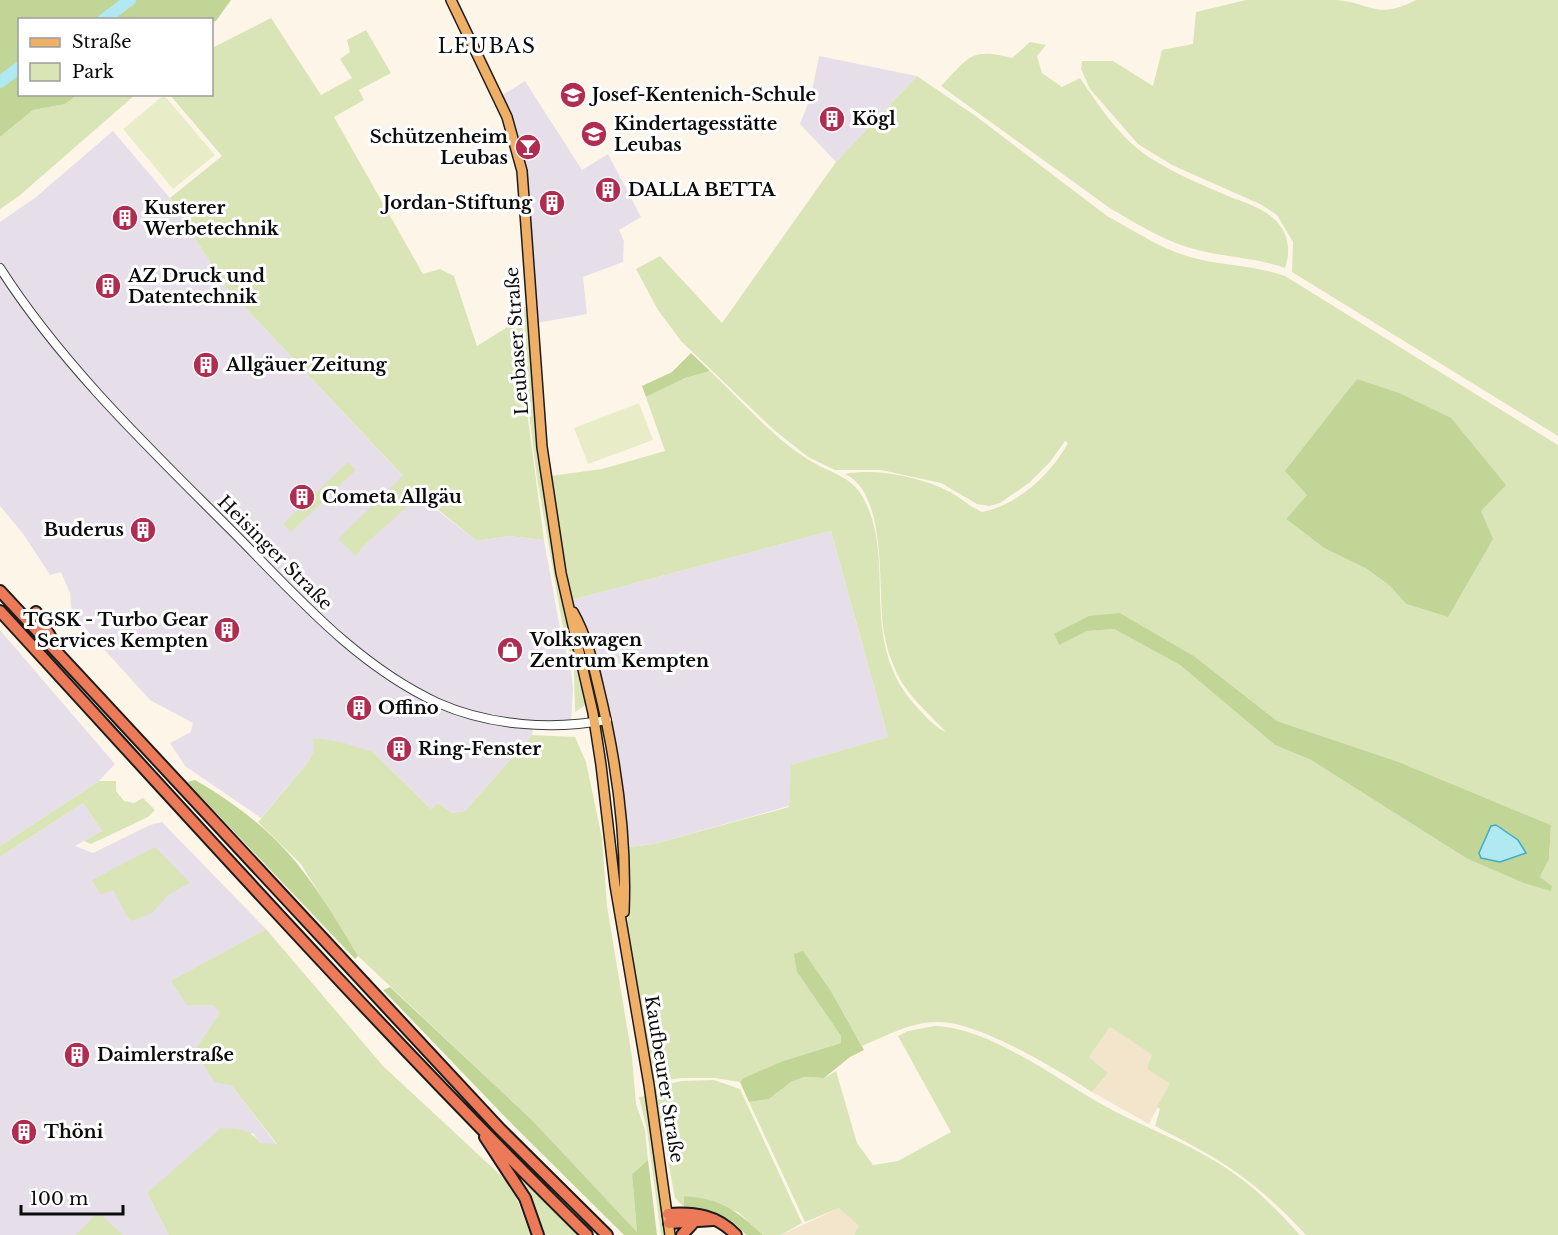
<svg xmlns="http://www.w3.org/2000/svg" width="1558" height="1235" font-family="'Libre Baskerville',serif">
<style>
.industrial{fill:#e6dfe9}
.farmland{fill:#f2e5cb}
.green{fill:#d9e5b6;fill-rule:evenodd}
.forest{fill:#c1d596}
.pitch{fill:#e9edc7}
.water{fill:#b1e9f2;stroke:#3daec4;stroke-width:1.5}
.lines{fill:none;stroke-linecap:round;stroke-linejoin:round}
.river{stroke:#b1e9f2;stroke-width:12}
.minor-casing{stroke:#3e3e3e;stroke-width:10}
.major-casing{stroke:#1c1c1c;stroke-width:12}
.highway-casing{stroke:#1c1c1c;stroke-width:14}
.minor{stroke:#fff;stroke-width:8}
.major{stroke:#f0af67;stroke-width:9}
.highway{stroke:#ec7a59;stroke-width:10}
.labels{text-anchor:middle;stroke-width:6;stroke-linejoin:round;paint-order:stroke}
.poi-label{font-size:18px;font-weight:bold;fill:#0b0b0b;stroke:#fff;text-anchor:start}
.street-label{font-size:18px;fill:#0b0b0b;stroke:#fff}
.neighbourhood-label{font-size:20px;letter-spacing:1.5px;fill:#0b0b0b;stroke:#fff}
</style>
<rect width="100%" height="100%" fill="#fef5e9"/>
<!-- industrial -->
<path class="industrial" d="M819 56 917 76 836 162 800 124 811 96Z
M525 81 582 170 608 154 641 217 619 230 624 241 623 262 583 277 587 314 537 323 526 172 501 96Z
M113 131 170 198 224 285 428 503 477 541 509 536 544 540 559 623 571 671 573 689 571 722 535 721 532 735 465 811 452 813 438 803 432 810 373 752 314 750 309 761 261 818 185 766 170 743 191 732 193 723 150 700 92 636 76 617 71 607 70 593 61 572 50 575 24 535 0 506V222L36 197Z
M831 531 888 737 792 765 789 806 654 844 627 847 610 722 571 600Z
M0 630 115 764 99 781 0 846Z
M83 803 102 831 75 846 93 853 150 825 162 822 266 929 171 982 214 1005 220 1013 231 1085 277 1145 260 1143 253 1133 147 1193 169 1235H0V857Z"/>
<!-- farmland -->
<path class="farmland" d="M1110 1027 1152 1055 1170 1083 1149 1124 1092 1092 1108 1073 1089 1057Z
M839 1208 860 1226 854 1235H781Z"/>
<!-- green -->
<path class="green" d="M1246 0C1276 0 1306 0 1335 0 1371 2 1375 21 1416 0H1558V436L1292 272 1293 242 1277 215 1262 205 1172 165 1138 144 1090 89 1081 69 1082 61H1113L1153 86 1162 50 1193 44 1196 12Z
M271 18 321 95 352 78 340 59 350 52 347 40 366 30 391 73 359 90 364 100 334 117 423 274 440 269 454 276 477 346 522 318 526 404 544 540 509 536 477 541 420 495 362 547 356 556 338 539 403 476 224 285 170 198 222 156 170 95 212 94V48Z
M1030 42 1046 45 1037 56 1042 73 1062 87 1080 78C1100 107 1119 137 1149 157 1173 173 1202 185 1228 196 1243 202 1261 207 1273 218 1289 232 1291 250 1285 268 1254 257 1221 257 1190 248 1162 240 1136 223 1111 209L941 86C969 57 970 47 1012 58Z
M917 76 977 117 1107 216C1133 230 1161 249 1190 257 1221 266 1254 265 1285 276L1558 445V1235H1306C1255 1180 1221 1159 1155 1126L1160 1109 1157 1107 1170 1083 1147 1069 1152 1055 1110 1027 1089 1057 1108 1073 1092 1092C1056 1069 978 1021 937 1022 911 1022 886 1036 862 1046L832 993 797 972 841 1036V1043L783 1061 740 1082 715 1078H682L654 1082 628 928 627 847 654 844 789 807 791 765 888 737 831 531 571 600 550 476 602 469 665 451 646 397 685 378 710 371C744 403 775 441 816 464 832 473 850 477 861 494 900 559 855 638 916 706 924 715 936 728 946 732 926 710 904 694 893 664 889 655 886 644 884 633 877 594 889 494 845 474 877 468 921 477 950 492 961 498 970 507 982 512 1017 506 1052 473 1068 443L1065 441 1050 462 1029 483 1000 503 989 506 977 504 941 483 881 470H835L808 457 773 429 681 341 658 310 636 269 660 256 722 323 836 162ZM1307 495 1448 617 1406 604 1390 586 1367 569 1324 548 1286 519ZM1120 613 1194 656 1277 721 1399 762 1551 825 1549 859 1540 877 1552 886 1466 858 1311 760 1275 745 1180 665 1114 629 1087 631 1058 644 1055 634Z
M77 95H135L19 196 0 209V137L33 110 65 104Z
M524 307H528C536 443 556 571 587 704L575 712 574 669 562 622 537 478 528 405Z
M348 462 356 470 291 532 283 524Z
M532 735 575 737 586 762 602 838 607 906 632 1057 636 1104 645 1130 648 1160 632 1174 637 1232 531 1119 358 956 301 864 258 822 309 761 314 750 313 738 341 742 373 752 431 809 438 803 452 813 465 811Z
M99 781H116V791L124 801 134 803 143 798 155 810 148 817 91 844 84 841 102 831 83 803 0 857V846Z
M155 847 190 883 169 894 152 913 132 921 128 918 113 890 101 895 92 880Z
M266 929 383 1066 511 1185 531 1235H169L147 1193 221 1128C239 1129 249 1128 260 1143L277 1144 231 1085 214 1082 195 1050 220 1013 213 1005H187L171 981Z
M935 1026C988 1027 1057 1079 1103 1105 1144 1128 1190 1143 1229 1170 1256 1188 1278 1211 1300 1235H854L859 1226 839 1208 805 1222 749 1102 769 1099 791 1082 804 1077 824 1078 836 1071 857 1143 873 1165 898 1161 951 1132 898 1036 908 1031Z
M714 1080 740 1089 802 1223 781 1235H763L738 1212 684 1196V1207L675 1198 654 1087 682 1081Z
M646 1096 664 1219V1235H661L647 1130 639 1097Z
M517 1175 578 1235H543L537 1215Z
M98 1212 123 1235H76Z"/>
<!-- forest -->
<path class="forest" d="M0 0H231L216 21 212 22V20H20V94L77 95 65 104 33 110 0 137Z
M691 353 710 371 685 378 646 397 642 386 672 372Z
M1357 379 1399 393 1451 418 1506 485 1481 511 1493 539 1448 617 1406 604 1390 586 1367 569 1324 548 1286 519 1307 495 1285 471Z
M1120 613 1194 656 1277 721 1399 762 1551 825 1549 859 1540 877 1552 886 1551 891 1524 883 1466 858 1311 760 1275 745 1180 665 1114 629 1087 631 1059 645 1054 634 1089 616Z
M195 780C281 830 308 872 358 956L355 959 187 782Z
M803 951 832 993 864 1050 850 1057 824 1078 804 1077 791 1082 769 1099 749 1102 740 1082 744 1078 783 1061 841 1043V1036L797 972 794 954Z
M390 987 531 1119 637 1232 632 1174 648 1160 657 1235H624L513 1125 383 990Z
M684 1196C721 1199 736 1210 763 1235H746C729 1214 709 1211 684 1207Z"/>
<!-- pitch -->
<path class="pitch" d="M164 95 215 155 173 189 123 129Z
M639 403 653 440 588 464 574 428Z"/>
<!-- water -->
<path class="water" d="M1496 825 1518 840 1526 853 1500 862 1481 858 1479 853 1491 826Z"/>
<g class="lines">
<!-- river -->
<path class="river" d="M103 20 130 0
M0 82 20 67"/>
<!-- minor casing -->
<g class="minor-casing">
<path id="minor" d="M0 268C62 365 149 448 230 529 294 593 354 664 438 703 490 726 552 730 607 720"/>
</g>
<!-- major casing -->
<g class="major-casing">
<path id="major" d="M451 0 507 117 522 171 542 447 561 573 593 713 601 765 615 885 649 1085 670 1235
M573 612C586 635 592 659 598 685 616 758 627 836 624 912"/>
</g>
<!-- highway casing -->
<g class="highway-casing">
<path id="highway" d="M0 591 500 1129 607 1235
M0 611C193 821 384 1035 587 1235
M36 612 54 643
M485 1137 525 1198 538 1235
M668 1214C695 1212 717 1215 736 1235
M669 1223 713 1220
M682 1235 693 1223"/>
</g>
<!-- minor -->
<use href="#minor" class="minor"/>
<!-- major -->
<use href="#major" class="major"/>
<!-- highway -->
<use href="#highway" class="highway"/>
</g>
<!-- icons -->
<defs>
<g id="school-disc" transform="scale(1.35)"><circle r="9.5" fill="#b12c51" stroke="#fff"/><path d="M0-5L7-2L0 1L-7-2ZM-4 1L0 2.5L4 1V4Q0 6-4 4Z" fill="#fff"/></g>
<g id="building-disc" transform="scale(1.35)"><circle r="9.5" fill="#b12c51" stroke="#fff"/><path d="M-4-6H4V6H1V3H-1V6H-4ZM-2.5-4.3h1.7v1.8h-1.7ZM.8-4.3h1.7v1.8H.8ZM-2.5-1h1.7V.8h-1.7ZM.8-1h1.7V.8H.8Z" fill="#fff"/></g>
<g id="bar-disc" transform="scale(1.35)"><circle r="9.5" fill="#b12c51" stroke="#fff"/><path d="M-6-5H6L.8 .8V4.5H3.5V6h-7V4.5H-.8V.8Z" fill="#fff"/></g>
<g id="shop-disc" transform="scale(1.35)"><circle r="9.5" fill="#b12c51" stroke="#fff"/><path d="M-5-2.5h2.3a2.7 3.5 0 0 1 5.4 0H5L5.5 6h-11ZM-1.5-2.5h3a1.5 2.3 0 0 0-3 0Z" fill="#fff"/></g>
</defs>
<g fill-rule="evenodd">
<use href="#school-disc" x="573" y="95"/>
<use href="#building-disc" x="832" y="119"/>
<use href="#school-disc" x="594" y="134"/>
<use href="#bar-disc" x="528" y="147"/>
<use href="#building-disc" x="608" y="190"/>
<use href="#building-disc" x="552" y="203"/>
<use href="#building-disc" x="125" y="218"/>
<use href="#building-disc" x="108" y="286"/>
<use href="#building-disc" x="206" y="365"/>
<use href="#building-disc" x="302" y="497"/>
<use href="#building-disc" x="143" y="530"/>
<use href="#building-disc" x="227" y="630"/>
<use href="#shop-disc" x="510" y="650"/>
<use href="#building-disc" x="359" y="708"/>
<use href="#building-disc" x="399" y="749"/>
<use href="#building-disc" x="77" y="1055"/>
<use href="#building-disc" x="24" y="1132"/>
</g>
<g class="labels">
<!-- poi labels -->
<g class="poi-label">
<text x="592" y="101">Josef-Kentenich-Schule</text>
<text x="852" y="125">Kögl</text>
<text x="614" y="130">Kindertagesstätte<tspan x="614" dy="21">Leubas</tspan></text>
<text x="508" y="143" text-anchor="end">Schützenheim<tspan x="508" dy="21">Leubas</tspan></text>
<text x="628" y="196">DALLA BETTA</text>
<text x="532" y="209" text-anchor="end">Jordan-Stiftung</text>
<text x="144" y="214">Kusterer<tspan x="144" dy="21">Werbetechnik</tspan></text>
<text x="128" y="282">AZ Druck und<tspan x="128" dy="21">Datentechnik</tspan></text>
<text x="226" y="371">Allgäuer Zeitung</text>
<text x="322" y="503">Cometa Allgäu</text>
<text x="124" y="536" text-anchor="end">Buderus</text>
<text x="208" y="626" text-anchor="end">TGSK - Turbo Gear<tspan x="208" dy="21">Services Kempten</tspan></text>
<text x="530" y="646">Volkswagen<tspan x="530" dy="21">Zentrum Kempten</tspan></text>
<text x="378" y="714">Offino</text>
<text x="418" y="755">Ring-Fenster</text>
<text x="97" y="1061">Daimlerstraße</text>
<text x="44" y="1138">Thöni</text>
</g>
<!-- street labels -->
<g class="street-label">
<text transform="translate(517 341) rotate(-94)" y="6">Leubaser Straße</text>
<text transform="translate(275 553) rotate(45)" y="6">Heisinger Straße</text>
<text transform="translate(664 1079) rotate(81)" y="6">Kaufbeurer Straße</text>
</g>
<!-- neighbourhood labels -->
<g class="neighbourhood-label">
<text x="487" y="53">LEUBAS</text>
</g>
</g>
<!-- legend -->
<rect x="18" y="18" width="195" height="78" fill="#ffffff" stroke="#9d9d9d" stroke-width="1.5"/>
<rect x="30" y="38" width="30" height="9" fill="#f0af67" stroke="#9d9d9d" stroke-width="1.5"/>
<text x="72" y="48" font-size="18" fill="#0b0b0b">Straße</text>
<rect x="30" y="63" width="30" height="18" fill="#d9e5b6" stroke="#9d9d9d" stroke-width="1.5"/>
<text x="72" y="78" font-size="18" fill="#0b0b0b">Park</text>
<!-- scale -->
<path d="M21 1205v9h102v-9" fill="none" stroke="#0b0b0b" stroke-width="3"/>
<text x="30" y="1205" font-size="18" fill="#0b0b0b" stroke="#ffffff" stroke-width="4.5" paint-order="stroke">100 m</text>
</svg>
